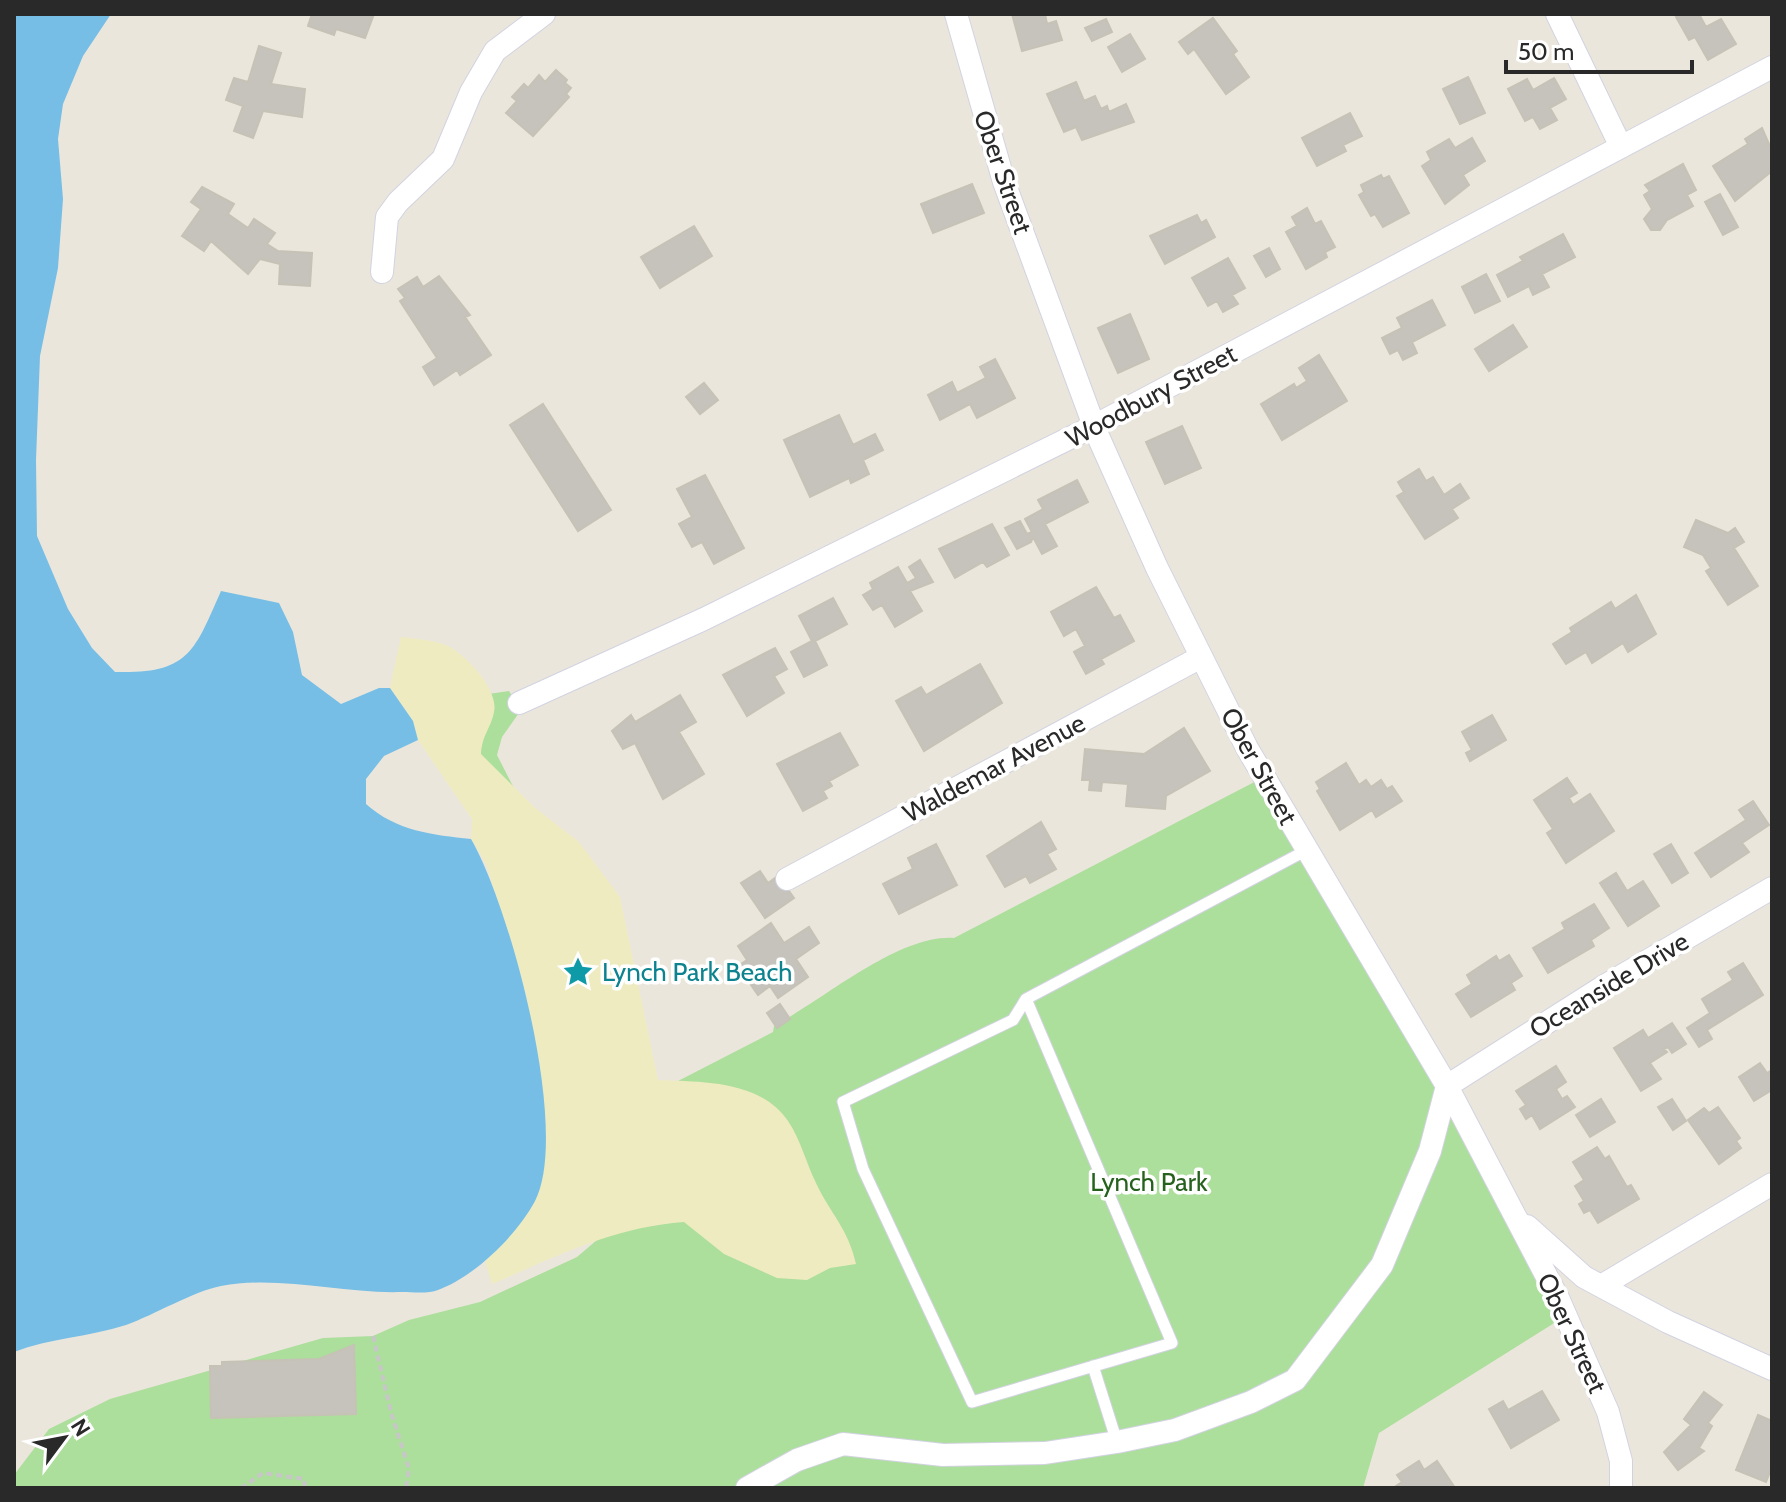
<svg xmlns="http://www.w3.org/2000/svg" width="1786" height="1502" font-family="Cabin,sans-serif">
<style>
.green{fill:#acde9c}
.sand{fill:#eeebc1}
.water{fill:#76bee6}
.building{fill:#c6c3bc;stroke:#c6c2b6;stroke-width:2}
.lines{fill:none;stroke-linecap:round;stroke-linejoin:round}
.lane-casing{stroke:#d2d3e1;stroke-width:13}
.street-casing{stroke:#d2d3e1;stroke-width:24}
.path{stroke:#c7c7c7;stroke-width:4;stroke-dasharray:6 4;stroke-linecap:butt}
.lane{stroke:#fff;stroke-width:11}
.street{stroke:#fff;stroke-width:22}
.labels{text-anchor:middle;stroke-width:7;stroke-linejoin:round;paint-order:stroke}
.street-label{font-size:26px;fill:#292929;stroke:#fff}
.culture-label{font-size:26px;fill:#0d838f;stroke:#fff;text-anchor:start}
.park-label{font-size:26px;fill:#26621e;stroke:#fff}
</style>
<rect width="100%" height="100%" fill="#ebe6dc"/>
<!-- green -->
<path class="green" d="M509 691 521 710 502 737 497 755 520 800 472 765 468 697Z
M1264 777 1567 1315 1379 1433 1363 1488H14V1475L49 1429 110 1399 323 1338 373 1336 409 1320 480 1302 577 1257 624 1217 612 1115 773 1032 774 1026C823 1000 899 934 954 938Z"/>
<!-- sand -->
<path class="sand" d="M401 637C417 639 436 640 450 647 469 658 499 691 494 712 491 728 482 735 481 754L534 807 579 842 620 897 658 1080C702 1082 760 1080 788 1121 801 1140 806 1163 816 1183 831 1215 848 1228 856 1264L830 1268 807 1280 777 1278 724 1254 684 1222C614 1227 555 1257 492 1284L485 1261 503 1244 543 1108 537 1060 526 994 486 864 471 839 472 819 418 740 413 721 390 688Z"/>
<!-- water -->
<path class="water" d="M14 14H111L83 56 63 104 58 139 63 199 58 268 40 356 36 460 37 536 68 609 92 648 115 672C189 674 194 652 221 591L279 603 293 632 302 675 341 704 379 688H390L413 721 418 740 384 756 366 779V804C396 831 433 835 471 839 510 906 571 1131 535 1201 517 1235 474 1277 438 1290 428 1294 413 1292 402 1292 342 1294 280 1275 221 1286 194 1291 154 1315 126 1325 89 1337 50 1338 14 1352Z"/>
<!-- building -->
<path class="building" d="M312 14H374L365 38 336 29 334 35 308 26Z
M1012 14H1045L1047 24 1056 21 1062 40 1022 51Z
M1682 14H1699L1706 27 1721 19 1736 44 1708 60 1695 37 1689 40 1676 17Z
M1213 18 1237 51 1233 54 1249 77 1226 94 1194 49 1188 54 1179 42Z
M1106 19 1112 32 1092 41 1085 28Z
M1130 34 1145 59 1122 72 1108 47Z
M259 46 281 53 271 84 305 89 302 117 263 111 253 138 234 131 243 106 226 100 234 78 248 82Z
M556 70 567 80 565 83 571 88 566 94 569 97 533 136 506 113 517 101 512 97 524 84 528 88 539 75 545 82Z
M1468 77 1485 113 1460 124 1443 89Z
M1554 78 1566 99 1550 108 1557 120 1540 129 1533 117 1525 121 1508 89 1527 79 1533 90Z
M1076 82 1084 101 1095 96 1101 109 1107 106 1109 112 1126 104 1134 122 1082 140 1076 127 1064 132 1047 94Z
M1350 113 1362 136 1343 145 1346 151 1317 166 1302 138Z
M1762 128 1772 151V171L1735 201 1713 166 1748 144 1745 139Z
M1472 138 1485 161 1463 175 1469 185 1445 204 1422 166 1431 160 1427 152 1449 139 1455 148Z
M1683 164 1696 190 1687 195 1693 206 1667 220 1660 230H1651L1644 219 1652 209 1644 195 1650 191 1645 185Z
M1381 175 1383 179 1389 176 1409 213 1383 227 1375 214 1371 216 1359 195 1364 192 1361 185Z
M972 184 984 213 933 233 921 204Z
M202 187 234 204 228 214 248 228 254 219 275 233 267 244 278 251 312 253 310 286 279 284 280 264 260 259 248 274 211 241 204 251 182 236 201 209 191 202Z
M1720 194 1738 227 1723 235 1705 202Z
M1307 208 1315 224 1321 221 1335 247 1325 252 1327 257 1306 269 1286 232 1297 226 1292 217Z
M1197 215 1201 223 1206 220 1215 237 1165 264 1150 236Z
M694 226 712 256 660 288 641 257Z
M1563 234 1575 257 1542 274 1549 287 1533 295 1529 286 1508 297 1497 275 1523 261 1520 257Z
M1269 248 1280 269 1266 277 1254 256Z
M1228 258 1245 288 1232 295 1238 304 1223 312 1217 301 1208 306 1192 278Z
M1486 274 1500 301 1475 313 1462 287Z
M439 276 470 315 465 317 491 355 460 375 457 370 434 385 423 367 437 358 400 301 405 298 398 289 417 277 423 287Z
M1432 300 1445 325 1412 342 1417 353 1403 360 1398 350 1390 354 1382 338 1402 328 1397 318Z
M1130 314 1149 359 1118 373 1098 328Z
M1513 325 1527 347 1489 371 1475 349Z
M1319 355 1347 401 1282 440 1261 404 1294 384 1296 388 1307 381 1299 368Z
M995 359 1015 398 977 418 970 404 940 420 928 395 952 382 957 393 986 378 980 367Z
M704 383 718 400 700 414 686 397Z
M543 404 611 510 578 531 510 425Z
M839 415 853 445 875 434 883 450 863 460 869 474 851 483 849 478 810 497 784 440Z
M1182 426 1201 468 1165 484 1146 442Z
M1419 469 1426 481 1433 477 1444 495 1460 484 1469 498 1452 509 1458 518 1425 539 1397 496 1404 492 1398 482Z
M705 475 744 548 714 564 702 542 692 547 679 524 692 517 677 489Z
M1077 480 1088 502 1045 524 1057 546 1042 554 1033 537 1031 542 1017 549 1005 528 1020 521 1027 534 1032 532 1025 519 1043 509 1038 500Z
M1696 520 1728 533 1735 528 1744 542 1734 548 1758 586 1728 605 1706 571 1711 568 1703 555 1684 547Z
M992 524 1009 555 987 567 983 562 955 578 939 549Z
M920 560 933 582 910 591 922 611 895 627 882 605 873 610 863 595 873 589 870 583 898 567 907 583 916 578 909 567Z
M1096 587 1114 618 1120 615 1134 641 1101 659 1104 664 1086 674 1074 652 1085 646 1076 629 1064 636 1051 612Z
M1636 595 1656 634 1628 652 1623 643 1592 663 1586 652 1566 664 1553 644 1572 632 1570 628 1611 602 1615 609Z
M833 598 847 624 815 641 827 665 804 677 791 652 812 641 799 616Z
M775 648 787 669 774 676 784 693 747 716 723 675Z
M980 664 1002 703 924 751 896 701 921 687 926 695Z
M680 695 696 722 679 732 704 774 663 799 635 743 623 749 612 731 631 715 635 722Z
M1492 715 1506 740 1470 761 1466 753 1472 750 1462 732Z
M1184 728 1210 771 1166 796 1165 809 1126 806 1128 784 1102 782 1101 791 1089 790 1090 780H1082L1085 749 1144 754Z
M840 733 858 765 829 781 832 786 823 791 827 798 803 811 777 764Z
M1346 763 1359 785 1366 780 1371 787 1381 780 1387 789 1392 786 1402 801 1376 817 1372 810 1340 830 1317 791 1320 789 1316 782Z
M1567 778 1577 793 1569 798 1573 805 1590 794 1614 831 1566 863 1547 833 1553 829 1534 800Z
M1753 801 1769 825 1742 843 1749 852 1711 877 1695 853 1746 820 1739 810Z
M1041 822 1056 849 1047 854 1056 869 1030 883 1026 876 1005 887 987 856Z
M936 844 957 885 899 914 883 884 913 869 908 858Z
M1671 844 1688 873 1672 883 1654 854Z
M760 871 768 883 778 876 794 898 765 918 741 883Z
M1616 873 1627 891 1643 881 1659 906 1628 926 1600 883Z
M1594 904 1609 928 1591 940 1594 946 1548 973 1533 948 1565 929 1562 923Z
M771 923 784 943 809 927 819 943 796 959 808 977 778 998 770 986 758 995 738 966 747 960 738 946Z
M1509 955 1522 976 1511 983 1515 990 1471 1017 1456 994 1472 984 1467 975 1496 956 1499 961Z
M1743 963 1763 995 1707 1030 1712 1039 1699 1047 1687 1028 1710 1013 1702 999 1733 980 1728 972Z
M780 1004 790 1019 777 1028 767 1013Z
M1672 1023 1686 1044 1672 1053 1668 1047 1664 1049 1667 1052 1650 1063 1661 1079 1641 1091 1614 1048 1643 1030 1648 1038Z
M1760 1063 1767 1073 1772 1070V1090L1754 1101 1739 1077Z
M1556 1066 1566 1082 1556 1089 1562 1099 1567 1096 1575 1107 1540 1129 1532 1115 1526 1119 1520 1109 1526 1105 1516 1091Z
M1601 1099 1615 1122 1590 1137 1576 1115Z
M1672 1099 1686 1121 1673 1130 1658 1107Z
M1718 1107 1740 1138 1736 1141 1741 1148 1719 1164 1688 1120 1704 1108 1709 1113Z
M1597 1147 1605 1159 1609 1156 1627 1187 1631 1185 1639 1199 1598 1223 1590 1210 1584 1213 1579 1204 1584 1201 1575 1186 1584 1180 1573 1162Z
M354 1345 356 1414 211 1418 210 1366H222V1362L319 1359Z
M1542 1391 1559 1420 1511 1448 1489 1409 1503 1401 1508 1410Z
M1704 1392 1722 1405 1708 1423 1712 1426 1699 1448 1704 1451 1678 1470 1664 1452 1691 1425 1684 1419Z
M1758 1415 1772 1421V1467L1766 1482 1736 1470Z
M1419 1461 1424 1470 1437 1461 1455 1488H1393L1402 1482 1397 1475Z"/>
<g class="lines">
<!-- lane casing -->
<g class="lane-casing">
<path id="lane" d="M1026 999 1172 1343 972 1402 863 1169 843 1102 1013 1020 1026 999 1307 850
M1093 1366 1117 1442"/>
</g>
<!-- street casing -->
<g class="street-casing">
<path id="street" d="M956 14 1004 182 1097 434 1157 568 1247 748 1447 1086 1558 1298 1608 1412 1621 1461V1488
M1557 14 1621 147
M382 272 387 217 398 202 443 159 471 92 495 51 544 14
M519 703 704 619 1094 426 1772 67
M787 879 1201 657
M1527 1226 1584 1277 1668 1322 1772 1369
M1601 1286 1772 1184
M747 1488 797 1460 843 1444 943 1455 1045 1453 1117 1442 1175 1430 1251 1402 1295 1380 1382 1265 1430 1151 1447 1086 1606 985 1772 888"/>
</g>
<!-- path -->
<path class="path" d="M373 1336 391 1412 409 1469 406 1488
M241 1488 263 1473 304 1479 305 1488"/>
<!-- lane -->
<use href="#lane" class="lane"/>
<!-- street -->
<use href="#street" class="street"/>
</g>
<!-- icons -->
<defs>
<g id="sight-bare" transform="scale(2.4)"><path d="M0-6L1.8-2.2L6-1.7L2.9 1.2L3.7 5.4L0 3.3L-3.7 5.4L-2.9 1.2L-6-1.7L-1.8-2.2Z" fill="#0f9aa8" stroke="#fff" stroke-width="2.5" paint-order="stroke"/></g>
</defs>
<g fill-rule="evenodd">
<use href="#sight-bare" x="578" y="972"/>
</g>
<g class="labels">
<!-- street labels -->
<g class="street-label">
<text transform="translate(1003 172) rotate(71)" y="9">Ober Street</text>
<text transform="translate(1151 396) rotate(-28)" y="9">Woodbury Street</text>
<text transform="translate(1259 766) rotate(61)" y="9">Ober Street</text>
<text transform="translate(994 768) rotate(-28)" y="9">Waldemar Avenue</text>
<text transform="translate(1609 985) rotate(-31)" y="9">Oceanside Drive</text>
<text transform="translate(1572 1333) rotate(65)" y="9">Ober Street</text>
</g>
<!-- culture labels -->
<g class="culture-label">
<text x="602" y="981">Lynch Park Beach</text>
</g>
<!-- park labels -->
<g class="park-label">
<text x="1149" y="1191">Lynch Park</text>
</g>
</g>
<!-- border -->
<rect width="1786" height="1502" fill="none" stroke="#292929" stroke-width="32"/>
<!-- north arrow -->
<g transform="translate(64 1438) rotate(58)" stroke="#ffffff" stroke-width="6" paint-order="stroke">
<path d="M0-6L14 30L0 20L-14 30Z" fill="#292929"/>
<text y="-12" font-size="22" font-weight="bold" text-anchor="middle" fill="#292929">N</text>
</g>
<!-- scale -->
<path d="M1506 60v12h186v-12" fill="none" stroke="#292929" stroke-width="4"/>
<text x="1518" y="60" font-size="24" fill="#292929" stroke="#ffffff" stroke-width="6" paint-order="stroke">50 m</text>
</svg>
